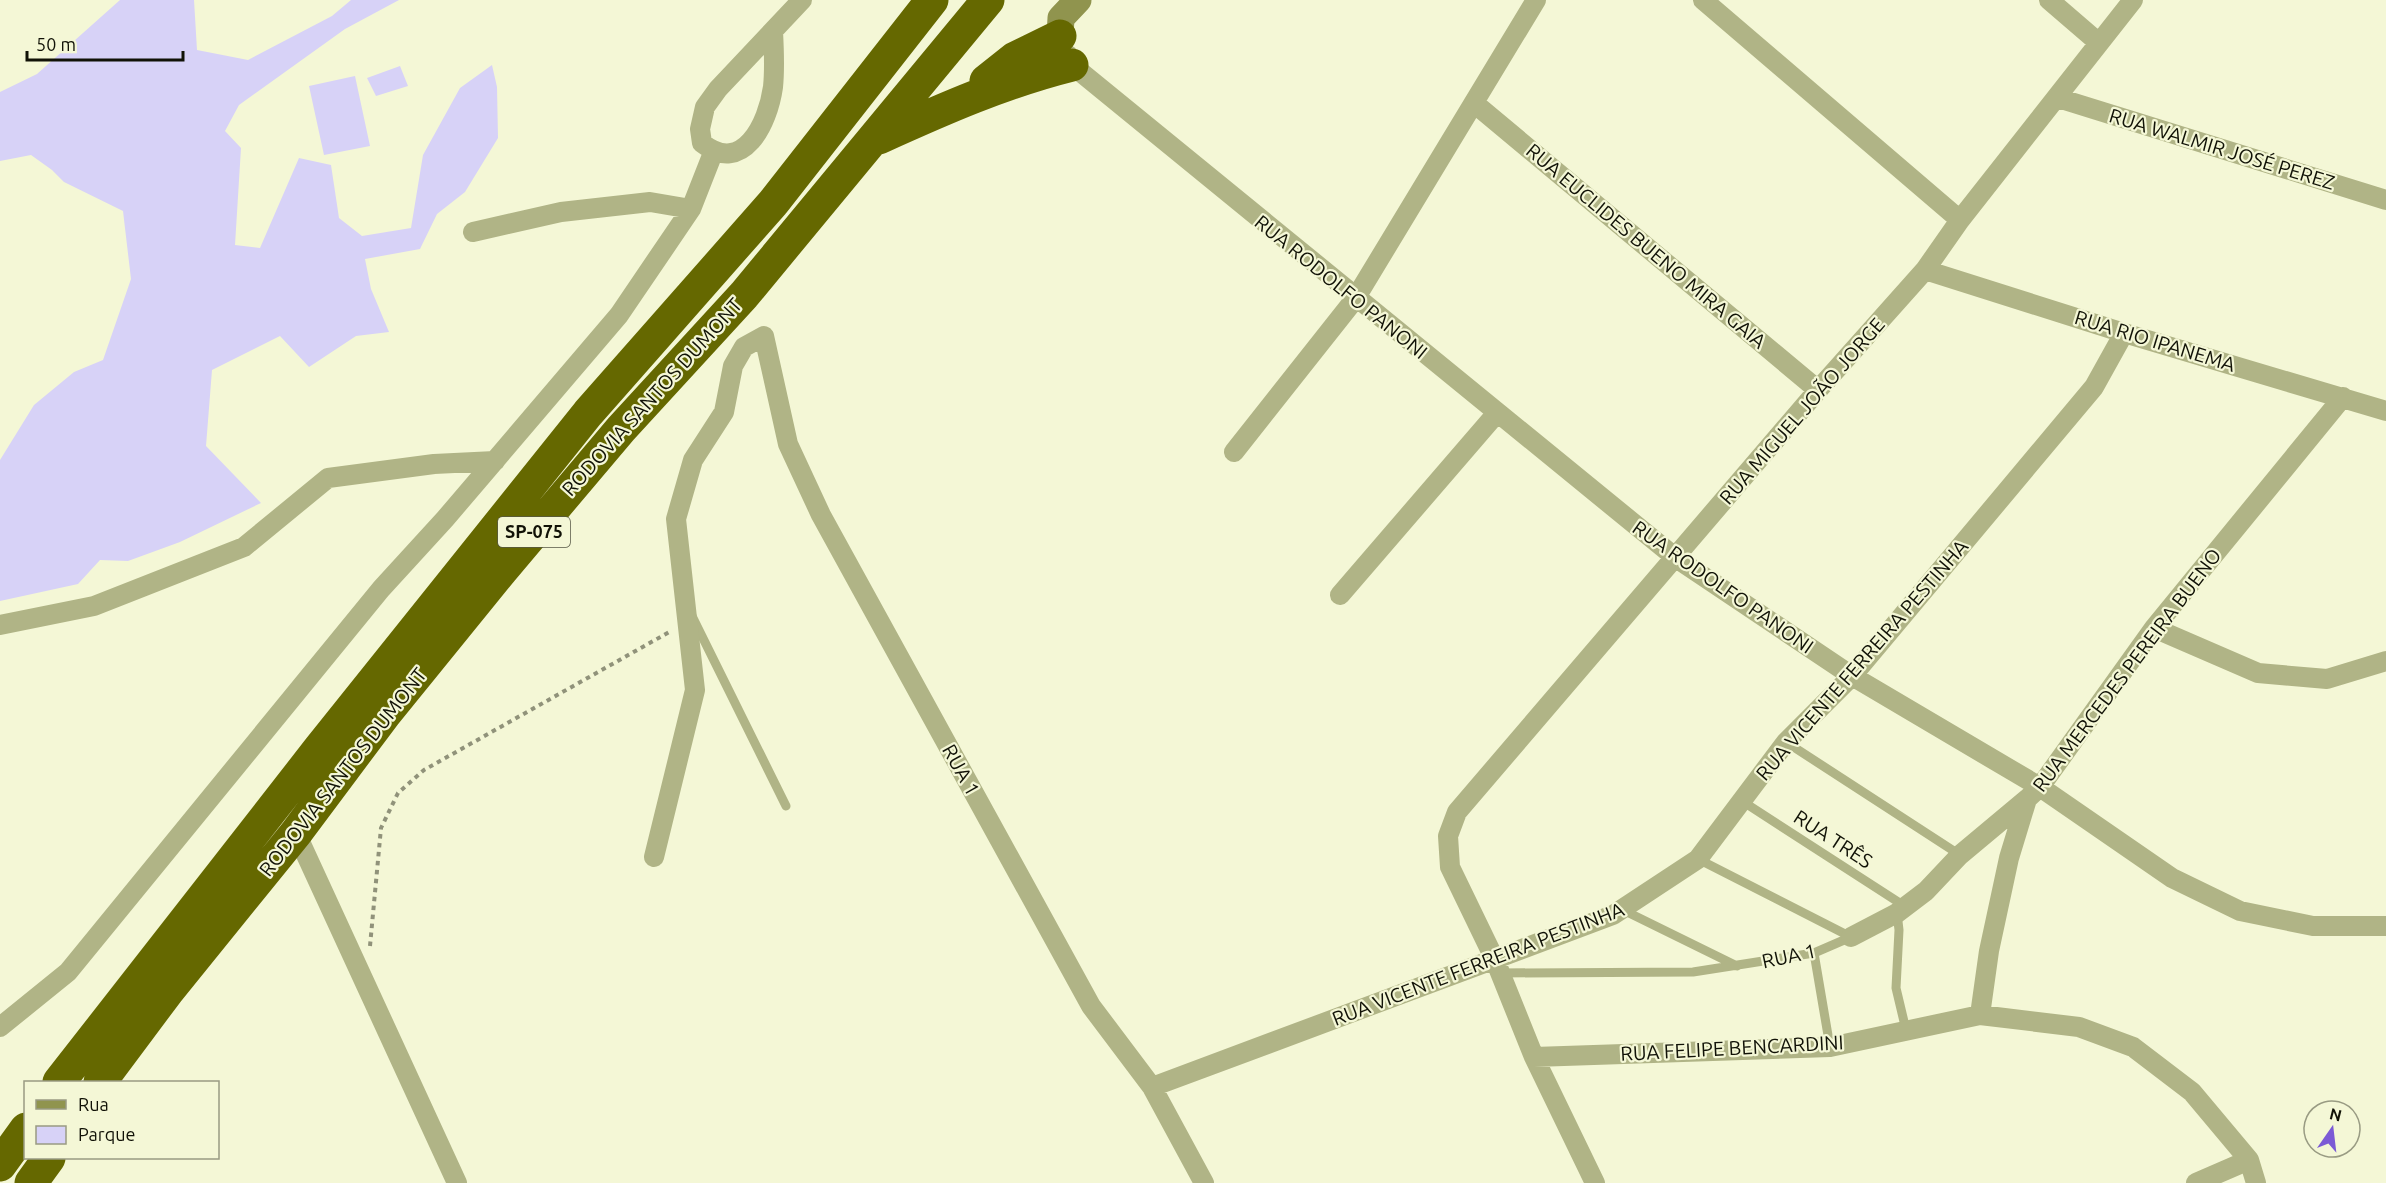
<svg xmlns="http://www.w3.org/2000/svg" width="2386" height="1183" font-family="Ubuntu,sans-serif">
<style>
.green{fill:#d7d2f7}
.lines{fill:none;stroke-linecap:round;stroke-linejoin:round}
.path{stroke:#90927a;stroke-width:4;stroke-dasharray:4.5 4.5;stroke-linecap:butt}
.lane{stroke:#b0b486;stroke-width:9}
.street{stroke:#b0b486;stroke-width:20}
.secondary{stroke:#90944e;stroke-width:27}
.highway{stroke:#656800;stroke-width:33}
.labels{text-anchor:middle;stroke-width:4.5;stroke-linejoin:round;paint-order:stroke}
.shield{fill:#f4f7d6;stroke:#555745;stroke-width:1.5}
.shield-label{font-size:18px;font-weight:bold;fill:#111207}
.street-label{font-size:20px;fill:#111207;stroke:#f4f7d6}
</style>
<rect width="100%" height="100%" fill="#f4f7d6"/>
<!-- green -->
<path class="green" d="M120 0H194L197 50 248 60 332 16 351 0H399L345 29 239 105 225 131 241 148 235 245 260 248 299 158 331 165 339 218 362 236 411 228 423 155 460 88 492 65 497 87 498 138 465 192 437 214 420 249 365 259 371 289 389 332 356 336 309 367 280 336 212 370 206 446 261 503 180 542 128 561 100 560 78 584 0 601V460L34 405 74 372 103 360 131 279 123 211 64 182 52 170 31 155 0 161V92L37 74Z
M400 66 408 86 376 96 367 78Z
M355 76 370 146 324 155 309 86Z"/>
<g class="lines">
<!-- path -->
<path class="path" d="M370 946 381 828 398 793 424 770 671 631"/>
<!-- lane -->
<path class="lane" d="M692 616 786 806
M1786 742 1960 855
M1742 801 1906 907
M1698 859 1851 937
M1623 910 1737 966
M1897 913 1899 930 1896 988 1906 1030
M1814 953 1830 1047
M1500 973 1693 972 1814 953 1851 937"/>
<!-- street -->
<path class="street" d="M1703 0 1960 220
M2049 0 2099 43
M773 31C774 50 775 68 773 87 768 123 743 176 702 143L700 129 705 107 718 89 802 0
M1068 55 1072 65 1676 558 1852 676 2040 787 2172 878 2240 911 2313 926H2386
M2058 98 2386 200
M1474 103 1818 390
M473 232 561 212 650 202 691 209
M1925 270 2124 333 2386 411
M1234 452 1355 299 1536 0
M1340 595 1496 414
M0 625 94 606 244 547 328 478 434 464 495 461
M2154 628 2258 673 2327 679 2386 661
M296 833 457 1183
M654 857 695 690 676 519 693 460 724 412 733 366 744 347 764 336 788 444 821 515 1091 1006 1152 1087 1204 1183
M1851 937 1897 913 1926 891 1960 855 2027 799
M1980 1015 1989 951 2009 858 2027 799 2040 787 2154 628 2343 397
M0 1027 68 972 381 589 445 519 619 315 691 209 713 153
M1534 1057 1830 1047 1980 1015 2079 1027 2133 1047 2192 1092 2249 1160 2256 1183
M1152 1087 1613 915 1698 859 1786 742 1852 676 2094 387 2124 333
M1595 1183 1534 1057 1495 960 1450 867 1448 836 1457 812 1818 390 1925 270 1960 220 2133 0
M2196 1183 2249 1160"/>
<!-- secondary -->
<path class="secondary" d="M1060 36 1061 18 1078 0"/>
<!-- highway -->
<path class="highway" d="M986 81 1015 58 1060 36
M879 138C943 109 1004 82 1072 65
M59 1082 319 749 588 413 773 203 932 0
M100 1082 168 991 296 833 385 714 502 570 621 429 744 295 988 0
M0 1165 26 1129
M31 1183 49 1158"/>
</g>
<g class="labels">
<!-- shield labels -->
<rect class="shield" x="498" y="517" width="72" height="30" rx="4.5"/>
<g class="shield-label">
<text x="534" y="538">SP-075</text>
</g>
<!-- street labels -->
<g class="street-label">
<text transform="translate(2222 149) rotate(17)" y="7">RUA WALMIR JOSÉ PEREZ</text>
<text transform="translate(1646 246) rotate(40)" y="7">RUA EUCLIDES BUENO MIRA GAIA</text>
<text transform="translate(1341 287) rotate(39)" y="7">RUA RODOLFO PANONI</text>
<text transform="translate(2155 341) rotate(17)" y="7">RUA RIO IPANEMA</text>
<text transform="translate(652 397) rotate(-48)" y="7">RODOVIA SANTOS DUMONT</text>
<text transform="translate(1802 411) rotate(-49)" y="7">RUA MIGUEL JOÃO JORGE</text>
<text transform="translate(1723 587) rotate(35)" y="7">RUA RODOLFO PANONI</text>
<text transform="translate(1862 660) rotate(-49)" y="7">RUA VICENTE FERREIRA PESTINHA</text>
<text transform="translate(2127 670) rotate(-53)" y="7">RUA MERCEDES PEREIRA BUENO</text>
<text transform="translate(961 770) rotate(61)" y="7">RUA 1</text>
<text transform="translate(343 772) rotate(-52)" y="7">RODOVIA SANTOS DUMONT</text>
<text transform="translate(1833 839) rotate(33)" y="7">RUA TRÊS</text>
<text transform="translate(1789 956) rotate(-12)" y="7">RUA 1</text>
<text transform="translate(1478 964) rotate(-21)" y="7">RUA VICENTE FERREIRA PESTINHA</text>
<text transform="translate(1732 1048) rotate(-3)" y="7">RUA FELIPE BENCARDINI</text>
</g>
</g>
<!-- legend -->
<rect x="24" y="1081" width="195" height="78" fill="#f4f7d6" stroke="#999b83" stroke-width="1.5"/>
<rect x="36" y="1100" width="30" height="9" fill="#90944e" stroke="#999b83" stroke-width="1.5"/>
<text x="78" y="1111" font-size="18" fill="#111207">Rua</text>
<rect x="36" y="1126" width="30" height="18" fill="#d7d2f7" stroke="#999b83" stroke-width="1.5"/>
<text x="78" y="1141" font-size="18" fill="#111207">Parque</text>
<!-- north arrow -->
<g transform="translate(2332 1129) rotate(14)"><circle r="28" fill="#f4f7d6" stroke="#999b83" stroke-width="1.5"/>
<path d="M0-4.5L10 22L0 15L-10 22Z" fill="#7b5ad5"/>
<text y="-9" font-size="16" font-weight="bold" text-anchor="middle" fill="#111207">N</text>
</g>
<!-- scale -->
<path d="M27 51v9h156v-9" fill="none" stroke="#111207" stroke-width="3"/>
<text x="36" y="51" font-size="18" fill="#111207" stroke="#f4f7d6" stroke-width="4.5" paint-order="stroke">50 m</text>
</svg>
